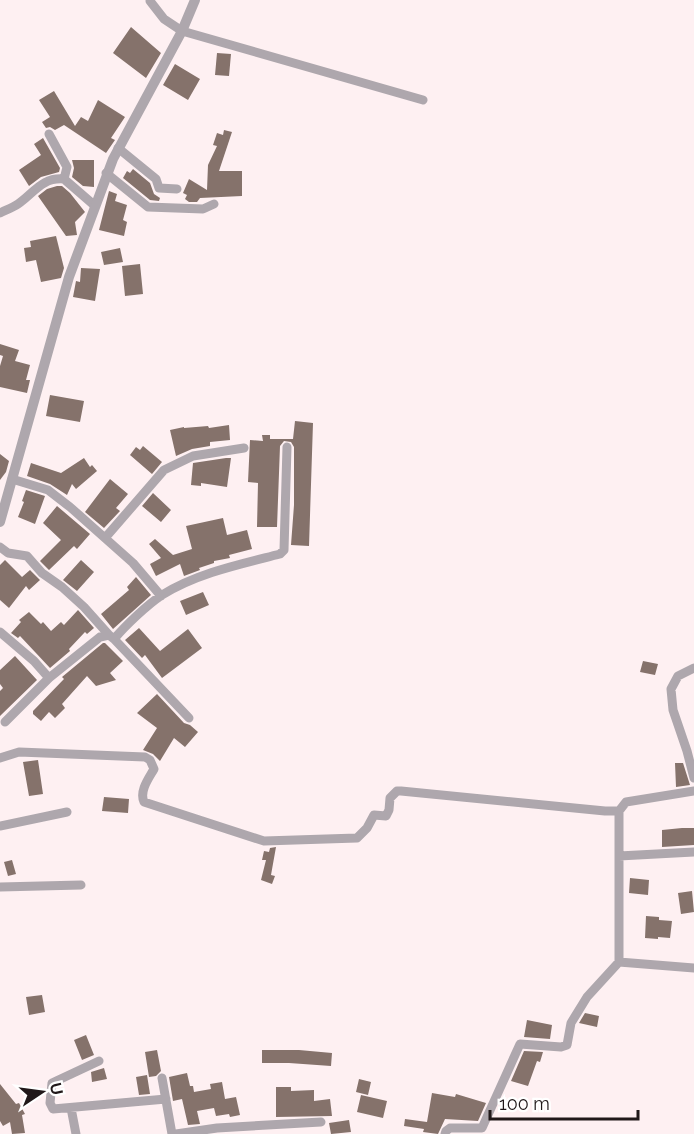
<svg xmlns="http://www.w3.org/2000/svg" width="694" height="1134" font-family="Raleway,sans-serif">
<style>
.building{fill:#85726b}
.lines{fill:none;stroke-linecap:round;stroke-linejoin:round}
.minor{stroke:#aea7ad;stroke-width:9}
.tertiary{stroke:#aea7ad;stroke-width:10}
</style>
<rect width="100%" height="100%" fill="#fef0f2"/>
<!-- building -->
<path class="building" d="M131 27 161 53 146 78 113 53Z
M217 53 231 54 229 76 215 75Z
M175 64 200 79 188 100 163 85Z
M54 91 75 126 81 117 88 121 98 100 125 117 111 138 115 140 106 153 64 125 55 130 50 127 46 128 42 122 50 117 39 100Z
M224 130 232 132 219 171H242V196L200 198 197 202H189L185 199 187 195 183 193 189 179 207 190 208 165 217 146 213 145 217 133 223 135Z
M43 138 60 168 59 172 41 177 29 186 19 170 41 155 34 144Z
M72 160H94V187L83 186 72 177 74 168Z
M133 169 150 183 154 194 160 198 159 201 150 200 123 178 127 171 130 173Z
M57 186H62L70 193 85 212 75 222 77 235 66 236 38 196 47 189Z
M109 191 117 194 115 201 127 205 123 220 127 222 124 236 99 230Z
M56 236 64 268 61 278 41 282 36 260 26 262 24 248 31 247 30 241Z
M120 248 123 262 104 265 101 252Z
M140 264 143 294 125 296 122 266Z
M81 268 100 269 95 301 73 297 76 281 80 282Z
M0 344 19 350 15 361 30 365 26 380H30L27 393 0 387V366L3 356 0 355Z
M50 395 84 401 80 422 46 416Z
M295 421 313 423 309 546 291 545 294 505V447L291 442 284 441 280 446 277 527H257L258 483 248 482 250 440 263 441 262 435H270V439H293Z
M229 425 230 440 210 442V446L192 449 176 456 170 430 184 427V428L208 426 209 428Z
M143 446 162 462 152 474 130 455 136 447 140 450Z
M0 454 9 461 6 472 0 480Z
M84 458 90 467 92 465 97 471 76 489 72 484 67 495 50 484 27 476 31 463 61 473Z
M226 458H231L227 487 201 483V486L191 485 193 463Z
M110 479 128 494 116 508 120 511 104 528 85 512Z
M26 490 45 496 35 524 18 517 24 502 22 501Z
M153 493 171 510 161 522 142 506Z
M57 506 90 534 77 549 74 546 49 570 40 561 61 540 43 523Z
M223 518 227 535 247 530 252 549 229 555 230 558 214 561V563L199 568 200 570 184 576 180 564 156 576 150 564 161 558 149 544 155 539 173 555 192 549 186 526Z
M5 560 22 577 30 570 40 580 29 590 26 586 9 608 0 600V565Z
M81 560 94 572 77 591 63 580Z
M136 577 151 595 113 629 101 614 129 590 127 587Z
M203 592 209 605 186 615 180 601Z
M78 610 94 628 87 634 85 632 69 649 70 651 50 668 20 636 18 638 11 633 21 622 19 620 29 612 41 624 43 622 51 631 61 622 64 625Z
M139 628 160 651 188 629 202 648 162 678 145 655 142 658 125 640Z
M103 643H105L123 661 110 673 116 680 96 686 87 676 62 704 65 708 55 718 49 712 41 721 33 714V711L64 679 62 677Z
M15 656 37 680 0 716V691L3 688 0 684V670Z
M643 661 658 664 655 675 640 672Z
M157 694 184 723 190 725 198 732 185 747 174 738 160 761 153 754 143 750 157 728 137 713Z
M38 760 43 794 29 796 23 762Z
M675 763H683L690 785 676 787Z
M104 797 129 799 128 813 102 811Z
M682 828H694V845L662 847V830Z
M276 847 271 875 275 876 272 884 261 880 266 860H262L264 851 269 852 270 848Z
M12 860 16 874 8 876 4 862Z
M630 878 649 880 648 895 629 893Z
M692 891 694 912 681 914 678 893Z
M646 916 659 917V920L672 921 670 938 658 937V939L645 938Z
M42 995 45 1012 29 1015 26 997Z
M585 1013 599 1016 597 1027 579 1023Z
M527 1020 552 1025 550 1039 524 1037Z
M86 1035 94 1055 82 1060 74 1040Z
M157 1050 161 1071 156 1076 149 1077 145 1052Z
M262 1050H299L332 1053 331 1066 289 1063H262Z
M524 1051 543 1052 540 1062 537 1061 528 1086 511 1081Z
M104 1068 107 1079 92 1082 91 1072Z
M187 1073 190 1086H193L194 1092 211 1089 210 1084 222 1082 225 1099 236 1097 240 1115 230 1117 229 1114 216 1116 214 1108 197 1111 200 1124 188 1125 182 1099 173 1101 169 1077Z
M147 1075 150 1094 139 1095 136 1077Z
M359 1079 371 1082 368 1095 356 1092Z
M0 1084 16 1104 19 1103 25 1114 22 1115 25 1133 12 1134 10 1122 3 1126 0 1121Z
M276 1087H291V1091L314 1090V1101L330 1099 332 1116 276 1117Z
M432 1093 455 1097 456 1094 486 1103 478 1121 445 1119 438 1134 423 1132 424 1129 404 1126 405 1119 427 1122Z
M361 1095 387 1101 383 1118 357 1112Z
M349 1120 351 1132 331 1134 329 1123Z"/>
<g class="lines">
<!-- minor -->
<path class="minor" d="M150 1 164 19 182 31 423 100
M49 134 67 167 64 179 94 205
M118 148 156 179 159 188 177 189
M106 173 148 207 203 209 214 204
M0 213C6 210 12 208 18 204 34 193 42 177 64 179
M12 479 48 490 70 507 133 563 161 596
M105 538 164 470 193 456 244 448
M0 547 8 553 27 556 42 573 62 587 84 607 109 635
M0 632 34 661 49 678 100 637 109 635 114 639C126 625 147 605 162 595 197 573 241 564 280 554L284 550 287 447
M114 639 189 718
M694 668 678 676 671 689 673 710 687 751 694 778
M5 722 49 678
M0 758 19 752 145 757 150 760 154 769C149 778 139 791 144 802L264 841 357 838 367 828 374 815 386 816 389 810 390 798 397 791H401L605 811H619L626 802 694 791
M619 811V962
M0 826 67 812
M619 856 694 852
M0 887 81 885
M99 1061 52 1083 50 1103 53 1109 166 1099
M162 1078 172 1134
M71 1108 76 1134
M176 1134 217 1128 321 1122
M445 1134 446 1131 450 1128H482L520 1044 561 1047 567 1045 571 1023 587 997 619 962 694 968"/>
<!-- tertiary -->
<path class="tertiary" d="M0 522 69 277 113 159 182 31 195 0"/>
</g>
<!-- north arrow -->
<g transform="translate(42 1092) rotate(77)" stroke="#ffffff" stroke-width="4.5" paint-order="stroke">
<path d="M0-4.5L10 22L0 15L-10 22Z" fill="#201819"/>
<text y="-9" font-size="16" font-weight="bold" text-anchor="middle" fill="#201819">U</text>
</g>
<!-- scale -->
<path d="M490 1110v9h148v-9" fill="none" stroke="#201819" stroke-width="3"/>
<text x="499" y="1110" font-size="18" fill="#201819" stroke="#ffffff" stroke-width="4.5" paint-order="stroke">100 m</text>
</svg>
